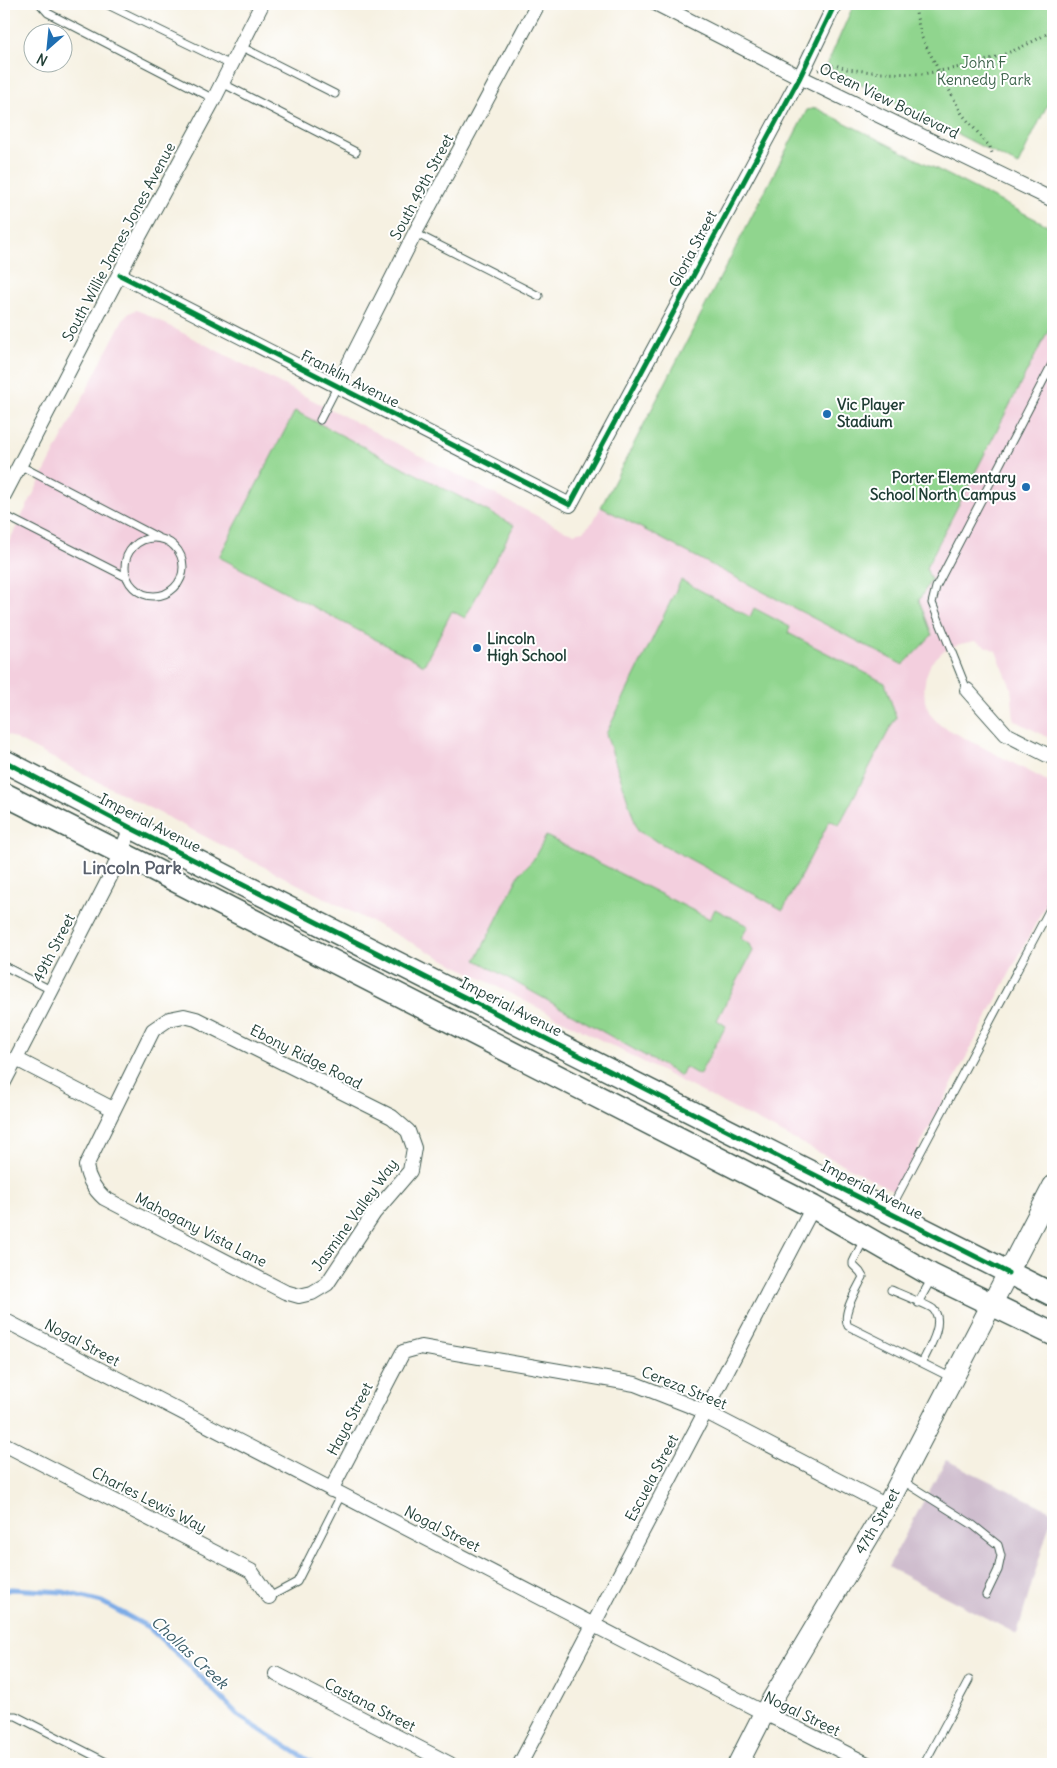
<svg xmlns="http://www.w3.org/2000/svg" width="1057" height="1768" font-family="Delius,sans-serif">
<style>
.built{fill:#f3cfde}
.industrial{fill:#cfbdce}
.green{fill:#90d58e;stroke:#588961}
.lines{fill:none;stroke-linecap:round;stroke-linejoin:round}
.stream{stroke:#7cabe6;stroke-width:5}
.service-casing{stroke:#3f584e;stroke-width:9}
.minor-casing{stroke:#3f584e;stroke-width:16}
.secondary-casing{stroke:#3f584e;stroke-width:22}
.primary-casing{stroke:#3f584e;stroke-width:25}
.path{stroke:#3f584e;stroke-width:3;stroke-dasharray:1 4;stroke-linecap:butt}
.service{stroke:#fff;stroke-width:7}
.minor{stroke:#fff;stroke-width:14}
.secondary{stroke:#fff;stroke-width:20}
.primary{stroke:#fff;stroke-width:22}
.cycleway-casing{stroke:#fff;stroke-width:8}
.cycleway{stroke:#00873e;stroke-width:5}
.poi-dot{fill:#1f6fb2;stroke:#fff;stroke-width:2}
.labels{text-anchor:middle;stroke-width:4;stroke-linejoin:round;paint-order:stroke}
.park-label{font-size:15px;fill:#3b634a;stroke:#fff}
.street-label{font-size:15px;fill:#1f3d34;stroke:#fff}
.poi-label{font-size:15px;font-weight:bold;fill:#1f3d34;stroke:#fff;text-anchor:start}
.water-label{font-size:16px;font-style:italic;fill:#3b5e69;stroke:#fff}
.quarter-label{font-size:18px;font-weight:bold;fill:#5a616d;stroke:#fff}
</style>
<rect width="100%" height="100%" fill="#fff"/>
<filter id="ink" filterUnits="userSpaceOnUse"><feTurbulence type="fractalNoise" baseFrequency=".02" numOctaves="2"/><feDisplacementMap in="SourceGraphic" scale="10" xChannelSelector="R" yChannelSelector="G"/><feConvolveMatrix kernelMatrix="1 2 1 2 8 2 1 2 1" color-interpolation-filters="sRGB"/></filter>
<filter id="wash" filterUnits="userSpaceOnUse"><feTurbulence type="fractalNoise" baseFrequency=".0096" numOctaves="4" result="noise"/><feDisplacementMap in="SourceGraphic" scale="20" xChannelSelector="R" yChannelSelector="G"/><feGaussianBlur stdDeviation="1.12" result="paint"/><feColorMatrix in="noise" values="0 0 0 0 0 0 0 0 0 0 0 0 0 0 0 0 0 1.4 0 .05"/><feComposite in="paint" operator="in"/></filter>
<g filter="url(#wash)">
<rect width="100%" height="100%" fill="#f6f1e2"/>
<!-- built -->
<path class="built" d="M816 108 1053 228V740L1014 720 1011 688 996 651 975 641 960 644 942 652 931 663 926 676 924 688 925 701 930 714 940 725 1053 784V890L896 1192 4 733V551L122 321 129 313 136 310 144 313 566 531 574 533 583 531 593 522 807 110Z"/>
<!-- industrial -->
<path class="industrial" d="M946 1460 1053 1512 1017 1634 888 1567Z"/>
<!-- green -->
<path class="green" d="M854 4H1053V93L1018 165 826 67Z
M816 108 1053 228V321L926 568 931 580 919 600 932 635 903 665 601 507 807 110Z
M295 411 514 525 465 618 452 611 424 665 219 557Z
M681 580 750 617 754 608 790 627 788 633 885 683 896 717 839 825 830 820 783 910 638 831 606 734Z
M546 836 710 919 715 909 748 926 741 939 750 944 753 951 717 1020 726 1026 699 1075 685 1067 681 1076 476 960 520 873 533 860Z"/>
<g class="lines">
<!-- stream -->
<path class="stream" d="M4 1591 11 1589 63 1592 102 1602 148 1627 183 1659 240 1717 314 1764"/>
</g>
</g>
<g filter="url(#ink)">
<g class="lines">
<!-- service casing -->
<g class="service-casing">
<path id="service" d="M40 4 48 13 214 99
M106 4 231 65
M240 46 335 94
M222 83 356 152
M415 233 539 296
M320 420 337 387
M19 465 157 537
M4 515 126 577
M125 567a29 29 0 1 1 58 0a29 29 0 1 1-58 0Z
M967 690 932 603 936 587 1053 362
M4 966 51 990
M890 1210 1053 903
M864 1239 853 1262V1265L860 1272 863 1277C857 1289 841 1314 848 1326L952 1378
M891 1290C898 1293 930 1306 933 1309 946 1322 928 1350 922 1363
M918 1303 932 1278
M903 1481 973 1525 998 1545 1001 1556 998 1570 986 1595
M269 1597 297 1582 341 1495
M4 1716H16L110 1764
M924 1764 969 1680"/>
</g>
<!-- minor casing -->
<g class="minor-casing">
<path id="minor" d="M657 4 800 77 1053 200
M120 275 570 505 800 77 835 4
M337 387 415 233 538 4
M4 495 134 246 214 99 262 4
M967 690 1006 734 1053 758
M184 1016 196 1019 392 1117 408 1131 414 1148 410 1171 374 1213 327 1284 312 1293 299 1296 285 1292 104 1198C94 1189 88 1180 86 1166L153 1030 169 1019Z
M16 1059 113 1109
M4 1082 110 877 131 828
M4 1320 764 1713 800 1730 867 1764
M4 1444 251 1571 269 1597
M331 1490 403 1352 421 1347 635 1384 706 1412 887 1506
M276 1674 450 1764
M520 1764 813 1207"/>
</g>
<!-- secondary casing -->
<g class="secondary-casing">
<g id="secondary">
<path id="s1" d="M738 1764 764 1713 887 1506 1053 1186"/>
</g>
</g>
<!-- primary casing -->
<g class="primary-casing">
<path id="primary" d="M4 761 249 888 1053 1295
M4 794 145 865 813 1207 933 1276 1053 1334"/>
</g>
<!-- path -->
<path class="path" d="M914 4 921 36 939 71C981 64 1016 53 1053 30
M818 70 835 65 847 69 881 73 923 74 939 71 962 114 990 147 993 156"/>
<!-- service -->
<use href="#service" class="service"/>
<!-- minor -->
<use href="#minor" class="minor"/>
<!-- secondary -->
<use href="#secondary" class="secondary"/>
<!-- primary -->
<use href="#primary" class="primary"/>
<!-- cycleway casing -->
<g class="cycleway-casing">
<path id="cycleway" d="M120 275 570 505 800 77 835 4
M4 761 131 828 1008 1273"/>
</g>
<!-- cycleway -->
<use href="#cycleway" class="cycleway"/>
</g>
</g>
<!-- markers -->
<g class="poi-dot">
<circle cx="827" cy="414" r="5"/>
<circle cx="1026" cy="487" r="5"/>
<circle cx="477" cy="648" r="5"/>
</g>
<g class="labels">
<!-- park labels -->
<g class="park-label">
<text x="984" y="68">John F<tspan x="984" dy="17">Kennedy Park</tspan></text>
</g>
<!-- street labels -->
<g class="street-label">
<text transform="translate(889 101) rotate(26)" y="5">Ocean View Boulevard</text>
<text transform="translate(422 187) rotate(-62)" y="5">South 49th Street</text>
<text transform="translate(119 242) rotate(-62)" y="5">South Willie James Jones Avenue</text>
<text transform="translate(693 249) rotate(-62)" y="5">Gloria Street</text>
<text transform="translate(350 379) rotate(27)" y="5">Franklin Avenue</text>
<text transform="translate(150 823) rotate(27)" y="5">Imperial Avenue</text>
<text transform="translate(54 948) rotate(-63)" y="5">49th Street</text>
<text transform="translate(511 1007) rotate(27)" y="5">Imperial Avenue</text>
<text transform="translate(306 1057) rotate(27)" y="5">Ebony Ridge Road</text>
<text transform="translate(872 1190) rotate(27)" y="5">Imperial Avenue</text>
<text transform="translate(355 1215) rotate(-54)" y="5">Jasmine Valley Way</text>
<text transform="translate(201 1230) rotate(27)" y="5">Mahogany Vista Lane</text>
<text transform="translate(82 1343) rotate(28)" y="5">Nogal Street</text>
<text transform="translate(684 1388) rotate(22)" y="5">Cereza Street</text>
<text transform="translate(350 1419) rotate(-62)" y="5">Haya Street</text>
<text transform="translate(652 1478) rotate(-62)" y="5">Escuela Street</text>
<text transform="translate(149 1500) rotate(27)" y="5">Charles Lewis Way</text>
<text dy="5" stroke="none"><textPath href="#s1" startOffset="280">47th Street</textPath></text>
<text transform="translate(442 1529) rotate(27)" y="5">Nogal Street</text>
<text transform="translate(370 1705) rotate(27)" y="5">Castana Street</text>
<text transform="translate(802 1714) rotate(26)" y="5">Nogal Street</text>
</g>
<!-- poi labels -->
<g class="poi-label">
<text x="837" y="410">Vic Player<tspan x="837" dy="17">Stadium</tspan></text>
<text x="1016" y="483" text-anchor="end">Porter Elementary<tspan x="1016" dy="17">School North Campus</tspan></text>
<text x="487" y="644">Lincoln<tspan x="487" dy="17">High School</tspan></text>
</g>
<!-- water labels -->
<g class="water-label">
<text transform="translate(190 1652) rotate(43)" y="6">Chollas Creek</text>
</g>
<!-- quarter labels -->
<g class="quarter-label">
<text x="132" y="874">Lincoln Park</text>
</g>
</g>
<!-- margin -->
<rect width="1057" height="1768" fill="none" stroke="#fff" stroke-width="20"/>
<!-- north arrow -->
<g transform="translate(48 48) rotate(207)"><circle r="24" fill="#ffffff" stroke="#a5b1ae"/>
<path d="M0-4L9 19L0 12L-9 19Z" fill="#1f6fb2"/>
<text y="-8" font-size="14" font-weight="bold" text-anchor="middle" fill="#1f3d34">N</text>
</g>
</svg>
